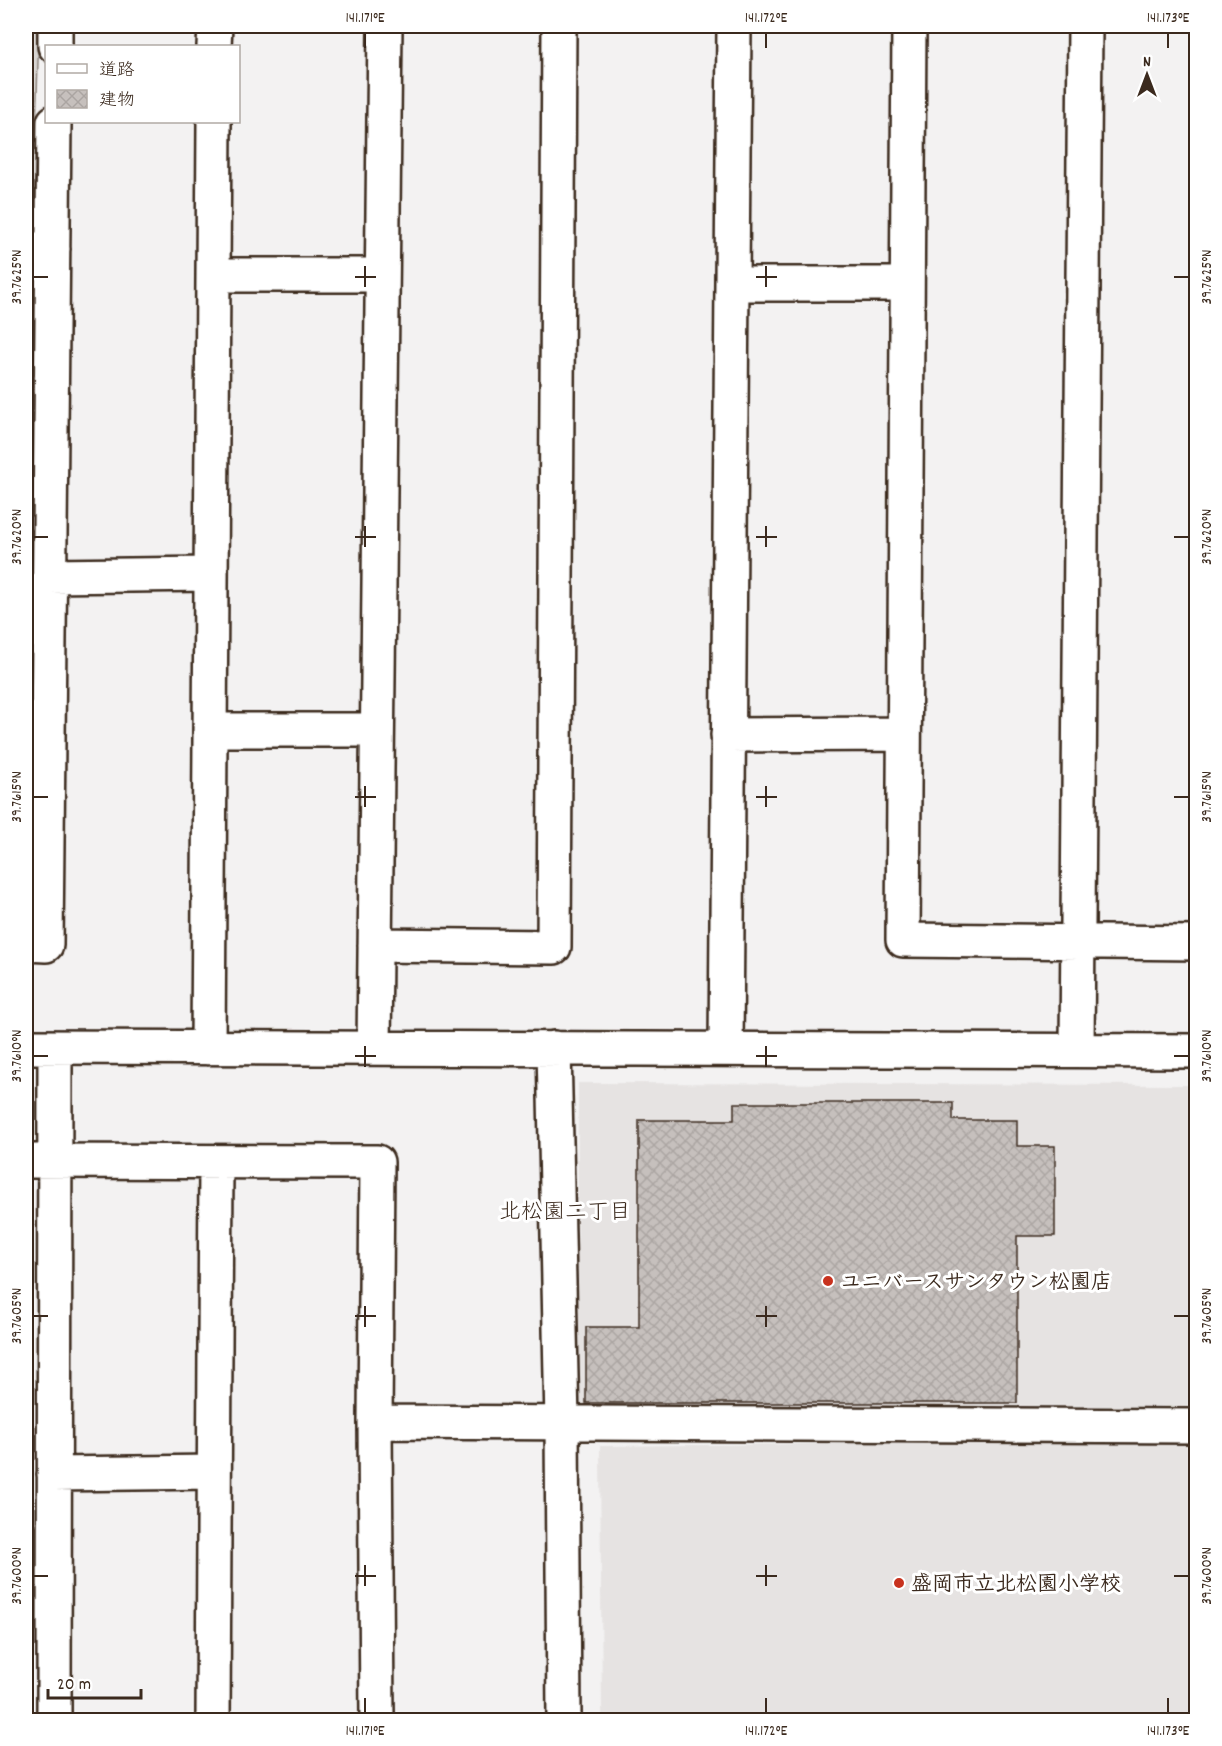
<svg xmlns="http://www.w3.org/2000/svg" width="1222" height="1746" font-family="Dekko,'Klee One',sans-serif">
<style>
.built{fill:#e6e3e2}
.grass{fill:url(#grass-tufts);stroke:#8a8078;stroke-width:1.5}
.building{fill:url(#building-cross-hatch);stroke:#3b2a1e;stroke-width:1.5}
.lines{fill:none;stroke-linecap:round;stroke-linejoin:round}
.street-casing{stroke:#3b2a1e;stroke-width:38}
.street{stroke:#fff;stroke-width:33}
.ticks{fill:none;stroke:#3b2a1e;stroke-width:2}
.poi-dot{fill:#c8321e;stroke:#fff;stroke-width:2}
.labels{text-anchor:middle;stroke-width:6;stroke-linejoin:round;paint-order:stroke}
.poi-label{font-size:21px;font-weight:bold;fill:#3b2a1e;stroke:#fff;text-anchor:start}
.neighbourhood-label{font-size:22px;fill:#3b2a1e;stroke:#fff}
.neatline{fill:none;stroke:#3b2a1e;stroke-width:2}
.ticks-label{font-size:15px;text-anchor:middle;fill:#3b2a1e}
</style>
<defs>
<pattern id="grass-tufts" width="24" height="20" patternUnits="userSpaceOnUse" patternTransform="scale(1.5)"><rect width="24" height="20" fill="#d8d5d2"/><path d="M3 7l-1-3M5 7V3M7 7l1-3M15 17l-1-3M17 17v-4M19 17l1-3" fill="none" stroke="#bab7b4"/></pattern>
<pattern id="building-cross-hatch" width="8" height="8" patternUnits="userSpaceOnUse" patternTransform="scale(1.5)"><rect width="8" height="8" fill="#c6c0bd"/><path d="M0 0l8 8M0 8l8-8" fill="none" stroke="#aba5a2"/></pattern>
</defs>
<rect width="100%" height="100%" fill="#f3f2f2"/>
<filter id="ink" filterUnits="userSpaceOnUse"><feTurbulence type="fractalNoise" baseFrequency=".0167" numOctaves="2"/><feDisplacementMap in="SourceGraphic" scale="12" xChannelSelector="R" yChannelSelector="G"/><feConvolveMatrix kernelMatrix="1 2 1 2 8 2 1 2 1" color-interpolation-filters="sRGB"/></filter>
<g filter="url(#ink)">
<!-- built -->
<path class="built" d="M578 1083 1196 1085V1406L577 1405Z
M1196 1440V1720H602L600 1446Z"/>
<!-- grass -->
<path class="grass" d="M26 26H39L33 234H26Z"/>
<!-- building -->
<path class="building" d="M734 1103H953V1120H1017V1146H1055V1236H1017V1403H586V1327H639V1120H734Z"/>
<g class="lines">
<!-- street casing -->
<g class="street-casing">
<path id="street" d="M909 26 903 940 1196 943
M55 46V26
M214 46 215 26
M26 249H53
M213 275H382
M732 284H907
M50 576 211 574
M210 730H377
M728 735 904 734
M26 944 46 945 54 122
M375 945 554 947 559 26
M26 1047 1196 1051
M208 1048 214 122
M374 1048 385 26
M554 1048 562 1423 564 1720
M726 1049 734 26
M1077 1050 1085 26
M26 1161 377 1162 375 1422 377 1720
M375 1422 1196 1426
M54 1474 214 1472
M54 1720 55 1048
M213 1720 216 1162"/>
</g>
<!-- street -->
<use href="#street" class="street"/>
</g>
</g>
<!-- ticks -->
<path class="ticks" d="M365 33V48M766 33V48M1168 33V48M365 266V287M766 266V287M33 277H48M355 277H376M756 277H777M1174 277H1189M365 526V547M766 526V547M33 537H48M355 537H376M756 537H777M1174 537H1189M365 786V807M766 786V807M33 797H48M355 797H376M756 797H777M1174 797H1189M365 1046V1067M766 1046V1067M33 1056H48M355 1056H376M756 1056H777M1174 1056H1189M365 1306V1327M766 1306V1327M33 1316H48M355 1316H376M756 1316H777M1174 1316H1189M365 1565V1586M766 1565V1586M33 1576H48M355 1576H376M756 1576H777M1174 1576H1189M365 1698V1713M766 1698V1713M1168 1698V1713"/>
<!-- markers -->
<g class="poi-dot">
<circle cx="828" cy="1281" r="6"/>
<circle cx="899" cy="1583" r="6"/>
</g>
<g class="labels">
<!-- poi labels -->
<g class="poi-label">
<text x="840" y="1288">ユニバースサンタウン松園店</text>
<text x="911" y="1590">盛岡市立北松園小学校</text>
</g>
<!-- neighbourhood labels -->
<g class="neighbourhood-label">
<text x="565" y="1218">北松園二丁目</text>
</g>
</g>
<!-- margin -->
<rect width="1222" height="1746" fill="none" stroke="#fff" stroke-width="66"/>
<!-- legend -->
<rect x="45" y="45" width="195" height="78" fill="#ffffff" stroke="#b1aaa5" stroke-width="1.5"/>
<rect x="57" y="64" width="30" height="9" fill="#ffffff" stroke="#b1aaa5" stroke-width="1.5"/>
<text x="99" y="75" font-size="18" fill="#3b2a1e">道路</text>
<rect x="57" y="90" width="30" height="18" fill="url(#building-cross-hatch)" stroke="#b1aaa5" stroke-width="1.5"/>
<text x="99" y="105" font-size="18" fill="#3b2a1e">建物</text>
<!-- north arrow -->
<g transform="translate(1147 75)" stroke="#ffffff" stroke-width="4.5" paint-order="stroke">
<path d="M0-4.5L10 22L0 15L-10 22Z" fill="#3b2a1e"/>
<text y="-9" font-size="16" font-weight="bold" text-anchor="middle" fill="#3b2a1e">N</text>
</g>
<!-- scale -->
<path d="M48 1689v9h93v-9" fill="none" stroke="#3b2a1e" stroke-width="3"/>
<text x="57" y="1689" font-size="18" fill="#3b2a1e" stroke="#ffffff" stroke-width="4.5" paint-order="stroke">20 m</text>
<rect x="33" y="33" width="1156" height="1680" class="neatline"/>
<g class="ticks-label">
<text x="365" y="22">141.171°E</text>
<text x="766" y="22">141.172°E</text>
<text x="1168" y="22">141.173°E</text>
<text transform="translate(16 277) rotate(-90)" y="5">39.7625°N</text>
<text transform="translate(1206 277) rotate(-90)" y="5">39.7625°N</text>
<text transform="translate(16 537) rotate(-90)" y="5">39.7620°N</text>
<text transform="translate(1206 537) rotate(-90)" y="5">39.7620°N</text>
<text transform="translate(16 797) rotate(-90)" y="5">39.7615°N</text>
<text transform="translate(1206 797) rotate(-90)" y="5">39.7615°N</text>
<text transform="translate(16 1056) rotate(-90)" y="5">39.7610°N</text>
<text transform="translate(1206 1056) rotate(-90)" y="5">39.7610°N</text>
<text transform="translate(16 1316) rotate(-90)" y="5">39.7605°N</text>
<text transform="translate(1206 1316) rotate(-90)" y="5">39.7605°N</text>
<text transform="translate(16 1576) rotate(-90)" y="5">39.7600°N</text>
<text transform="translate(1206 1576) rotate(-90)" y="5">39.7600°N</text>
<text x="365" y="1735">141.171°E</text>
<text x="766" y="1735">141.172°E</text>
<text x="1168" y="1735">141.173°E</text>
</g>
</svg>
